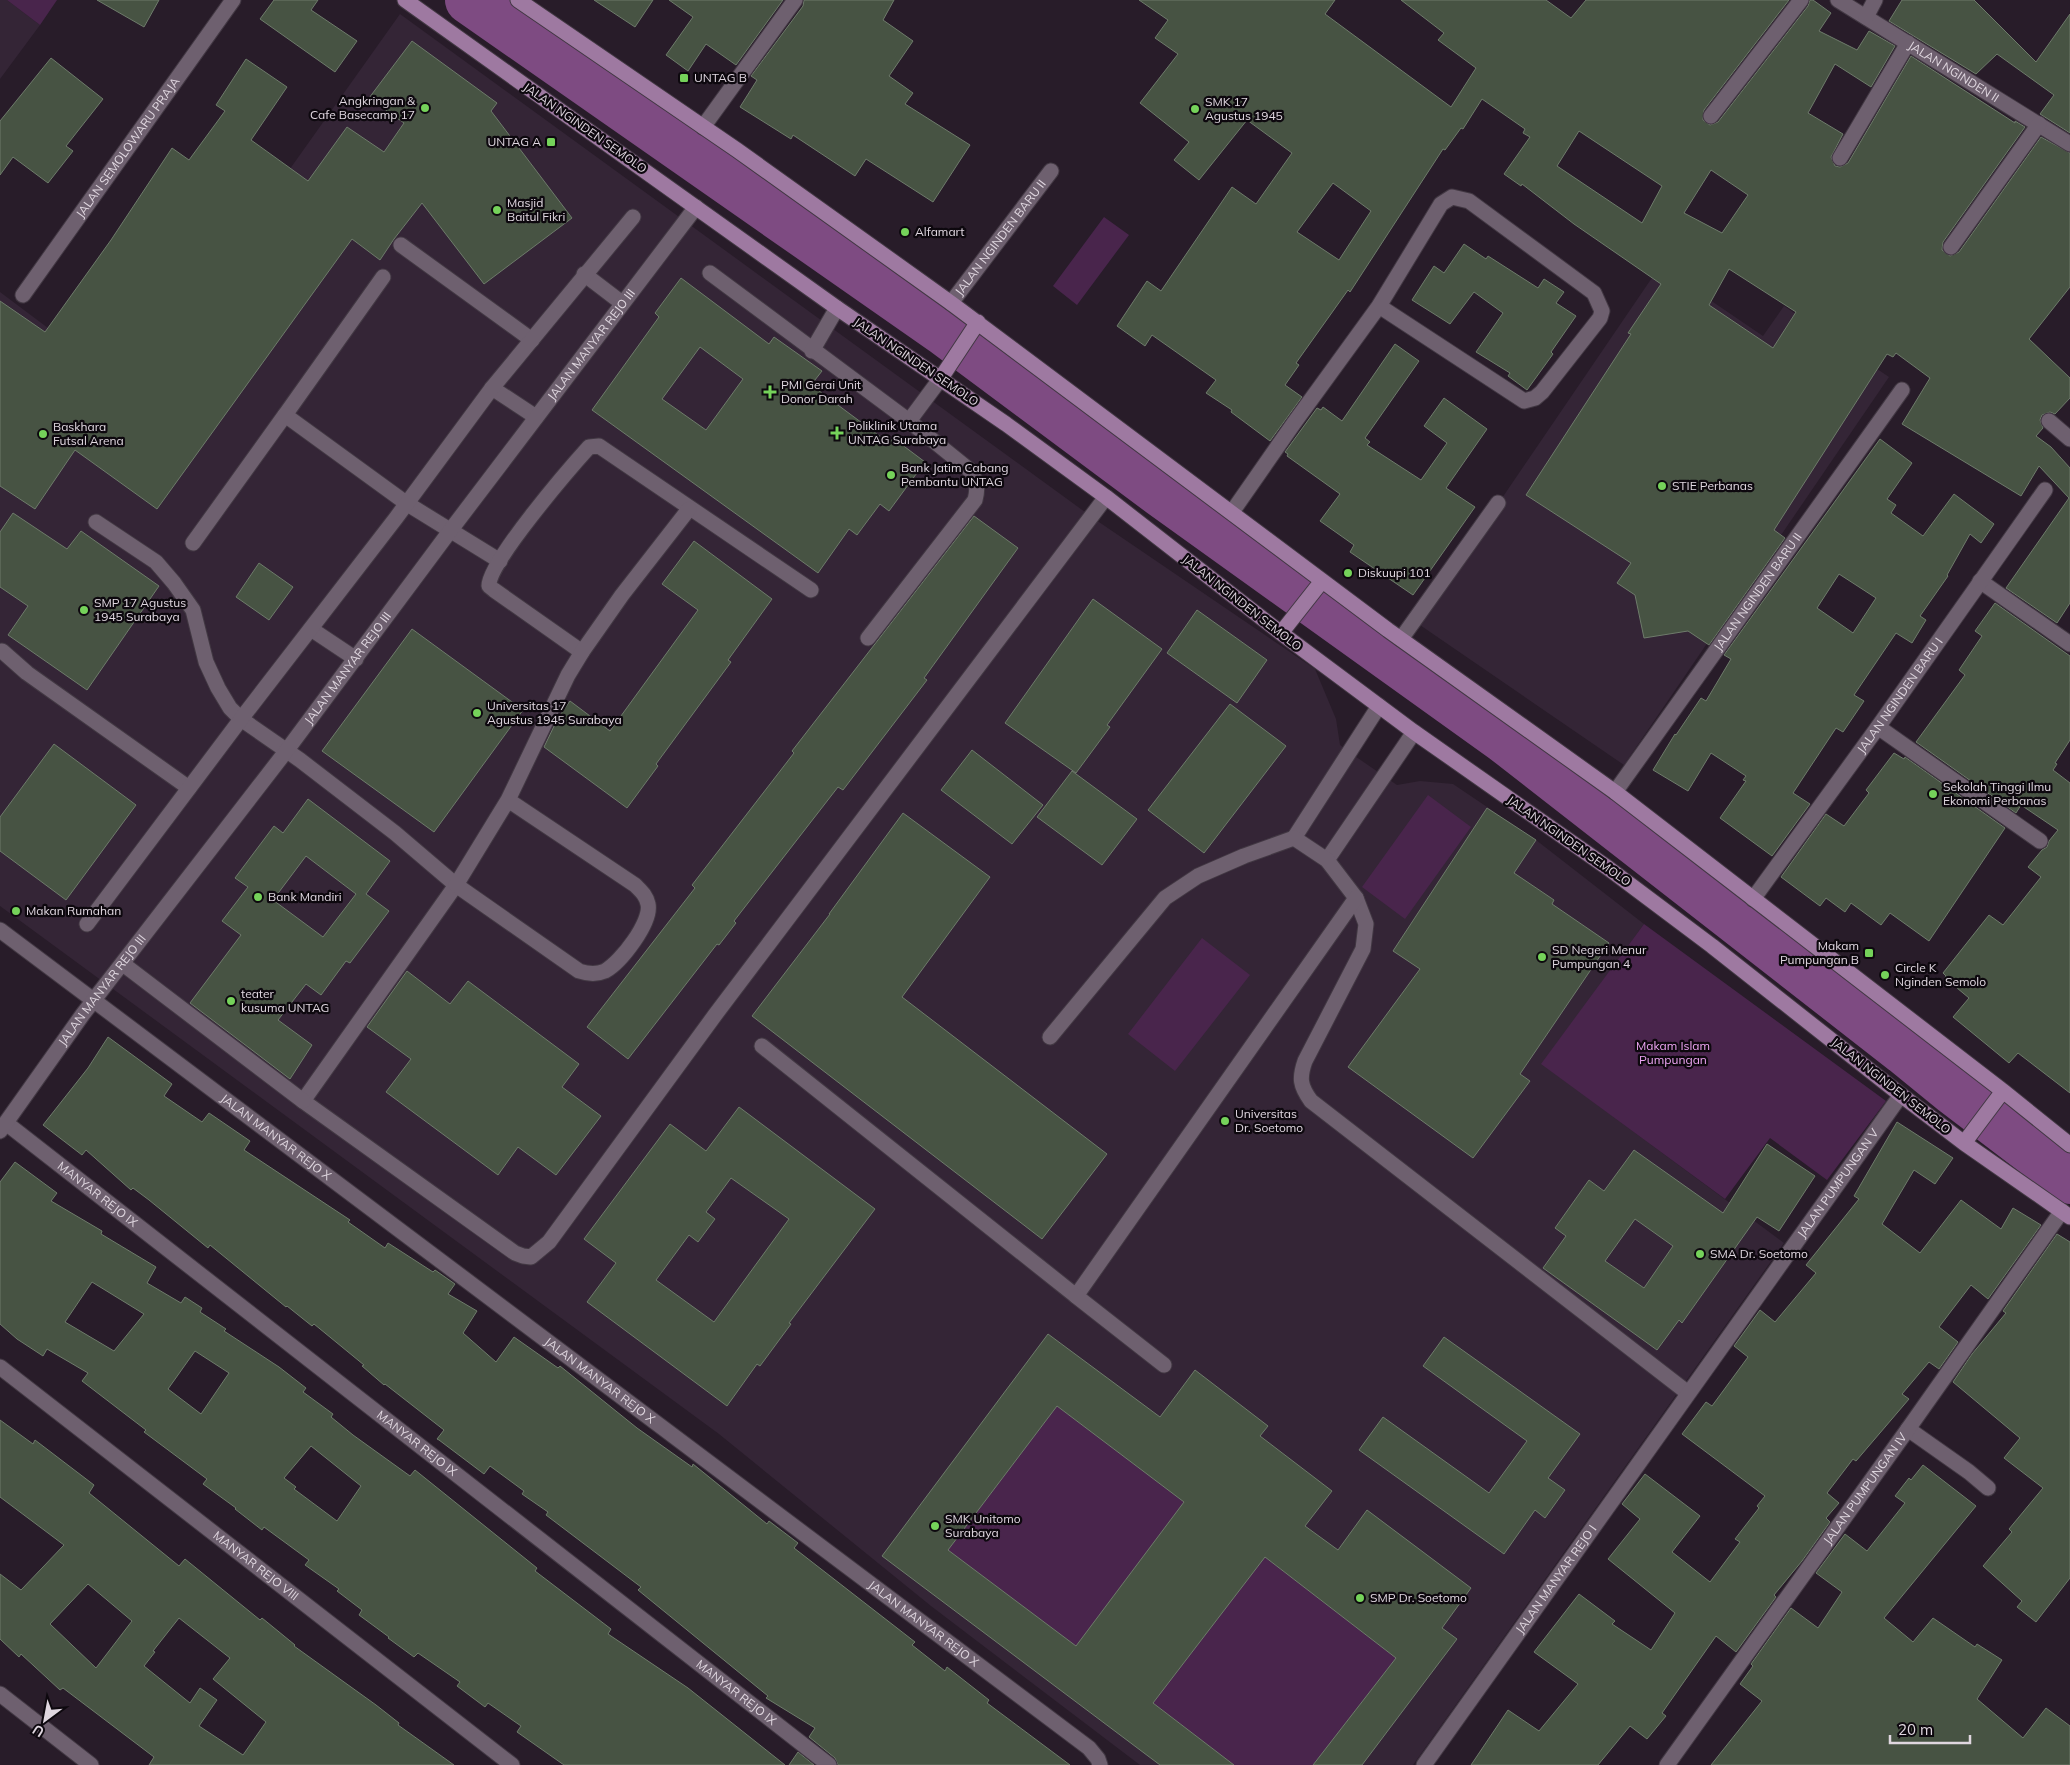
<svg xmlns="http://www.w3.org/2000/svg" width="2070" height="1765" font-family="Mulish,sans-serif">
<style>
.built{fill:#342536}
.green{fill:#49254c}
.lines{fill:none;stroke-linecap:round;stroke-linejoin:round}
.river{stroke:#7e4b82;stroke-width:48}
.building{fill:#475343;stroke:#6e7b6b;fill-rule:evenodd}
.minor-casing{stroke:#423843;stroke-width:17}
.major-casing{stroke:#423843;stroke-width:17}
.minor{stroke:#6e606f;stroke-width:15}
.major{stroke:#9e79a1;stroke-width:15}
.poi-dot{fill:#75d25a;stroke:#0d080e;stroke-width:2}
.labels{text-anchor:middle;stroke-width:4.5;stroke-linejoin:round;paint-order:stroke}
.street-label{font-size:12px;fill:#e0d7e0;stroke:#0d080e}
.poi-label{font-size:12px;fill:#e0d7e0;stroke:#0d080e;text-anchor:start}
.park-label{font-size:12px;fill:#efa6f5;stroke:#0d080e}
</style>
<rect width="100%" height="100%" fill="#281c29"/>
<!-- built -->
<path class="built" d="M0 0H7L40 25 0 79Z
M400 14 1096 520 1315 669 1336 719 1340 745 1349 752 1397 785 1420 781 1453 784 1536 840 1644 924 1542 1064 1784 1243 1413 1765H1140L931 1606 719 1434 0 906V292L132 391Z
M1660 266 1763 336 1784 306 1889 377 1624 765 1417 623Z"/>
<!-- green -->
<path class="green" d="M7 0H57L40 25Z
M1104 217 1129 235 1077 305 1053 286Z
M1428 795 1471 827 1405 919 1362 887Z
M1644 924 1886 1101 1827 1180 1770 1138 1725 1199 1541 1064Z
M1202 938 1250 975 1175 1071 1128 1034Z
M1057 1406 1184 1502 1076 1646 948 1550Z
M1265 1557 1396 1658 1313 1765H1234L1153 1703Z"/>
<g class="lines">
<!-- river -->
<path class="river" d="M469 0 943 331 1162 494 1505 740 1904 1051 1953 1091 2070 1180"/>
</g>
<!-- building -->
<path class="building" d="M97 0H159L144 27Z
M274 0H318L311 10 357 41 335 72 260 19Z
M594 0H653L635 27Z
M669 0H783L736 65 706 44 688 71 666 55 693 17Z
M804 0H894L883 20 913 41 889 76 913 93 905 104 970 145 933 202 866 159 855 176 793 135 791 139 740 107 757 80 751 76 803 6Z
M1139 0H1335L1325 14 1451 107 1476 68 1438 40 1444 33 1401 0H1546L1571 18 1586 0H1789L1704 110 1703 120 1710 125 1718 122 1808 6 1810 0H1813L1831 13 1819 31 1857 50 1869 31 1895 46 1871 87 1835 64 1808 113 1843 134 1831 157 1835 166 1840 167 1848 163 1911 56 2015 123V121L2025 127 1943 242 1942 250 1950 256 1959 252 2041 137 2070 153V287L2029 339 2070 378V398L2055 414 2050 412 2042 415 2040 420 2043 428 2036 436 2051 447 2070 468V603L2057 623 2006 588 2069 498 2039 466 2021 496 1902 424 1930 378 1896 353 1893 357 1887 354 1774 530 1785 538 1709 645 1688 631 1644 638 1635 595 1617 583 1631 563 1526 495 1631 334 1628 333 1661 284 1574 224 1522 184 1521 186 1504 174 1530 137 1523 133 1525 129 1482 99 1463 129 1461 128 1445 150 1443 149 1350 292 1348 290 1296 363 1299 365 1285 385 1302 397 1270 441 1231 412 1232 410 1206 393 1216 380 1152 335 1145 346 1117 326 1147 281 1161 291 1232 187 1256 204 1292 153 1247 120 1199 180 1174 160 1189 142 1140 103 1178 54 1155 38 1168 20ZM1579 131 1662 186 1642 223 1557 166ZM1711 170 1748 195 1722 233 1684 213ZM1333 183 1371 211 1339 260 1297 232ZM1729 269 1796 312 1773 348 1709 305Z
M1902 0H1974L2036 62 2070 14V133L2040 114 2054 95 1997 54 1976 74 1889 21Z
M412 41 497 103 491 111 572 218 484 284 422 203 394 239 380 260 352 239 157 509 75 450 35 509 0 486V301L45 332 111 240 172 148 189 160 225 111 216 105 246 59 287 87 251 140 308 181 347 127 384 152 404 123 369 98Z
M51 58 103 99 66 146 73 151 48 183 13 157 0 175V121Z
M1464 244 1486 259 1488 256 1538 288 1544 279 1564 292 1556 303 1576 316 1551 352 1553 354 1527 390 1508 376 1510 373 1476 352 1503 313 1474 292 1450 324 1412 300 1434 266 1444 273Z
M681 278 769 344 774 337 822 371 811 385 889 443 893 438 925 462 889 511 880 504 857 535 849 529 818 573 592 410 659 317 655 313ZM700 347 743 379 706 430 662 399Z
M1395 344 1419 361 1365 438 1370 442 1367 445 1421 480 1447 443 1424 426 1444 398 1487 429 1446 488 1475 507 1413 595 1350 552 1354 545 1320 521 1340 494 1287 456 1288 454 1285 452 1317 408 1321 410 1323 407 1342 421Z
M1880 439 1912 463 1887 499 1896 505 1891 513 1923 536 1954 494 1994 524 1981 543 1970 534 1947 575 1948 576 1920 616 1926 620 1912 643 1896 633 1854 695 1864 701 1843 732 1836 728 1793 793 1810 804 1772 856 1720 818 1746 781 1743 780 1746 776 1711 753 1688 791 1653 770 1675 734 1676 735 1701 698 1706 701 1731 659 1724 655ZM1839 574 1876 598 1853 633 1817 608Z
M13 513 67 549 81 531 159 586 87 690 8 635 28 606 0 587V532Z
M974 516 1018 548 924 678 927 680 843 790 838 787 734 921 736 923 719 945 717 944 628 1059 587 1027 695 888 692 885 794 753 792 751Z
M694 541 772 599 728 660 731 662 656 764 658 766 627 808 544 747 558 718 570 701 610 731 698 610 662 584Z
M259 563 293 587 269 620 236 597Z
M1093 599 1162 649 1107 725 1110 727 1076 773 1005 723Z
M1995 603 2070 656V740L2055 763 2057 764 2053 770 2070 783V1093L2018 1053 2009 1063 1953 1017 1969 998 1945 978 1946 976 1943 973 1989 915 2003 925 2041 877 2028 867 2042 850 2047 847 2049 841 2058 830 2021 805 2016 813 1916 742 1965 675 1959 670 1982 636 1975 631Z
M1197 610 1267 660 1237 703 1167 653Z
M412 629 523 710 434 832 322 751Z
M1230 704 1286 746 1204 853 1148 810Z
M54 744 136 805 66 900 0 851V817Z
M972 750 1043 805 1012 844 941 790Z
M1894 753 1904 759 1905 757 2005 828 1929 941 1890 913 1881 925 1851 903 1845 912 1826 898 1820 906 1781 877 1826 814 1844 826 1869 793 1866 790Z
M1072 771 1137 819 1102 865 1037 817Z
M308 799 390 861 366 894 389 911 350 963 346 961 321 995 306 984 278 1020 312 1045 290 1079 190 1003 241 935 222 921 248 887 235 878 274 826 283 833ZM306 856 356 894 323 937 273 900Z
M1487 808 1536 840 1514 873 1554 900 1552 904 1609 943 1520 1074 1530 1081 1473 1158 1348 1067 1420 969 1393 951Z
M903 813 990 877 902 997 1107 1154 1042 1239 752 1016 830 914H829Z
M407 971 450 1004 468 981 579 1064 562 1087 601 1116 556 1175 518 1147 498 1175 386 1092 411 1059 367 1027Z
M108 1037 172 1084 164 1096 202 1122 209 1113 250 1141 244 1150 350 1220 348 1222 385 1248 388 1243 433 1272 435 1270 455 1284 448 1294 477 1311 463 1333 496 1362 514 1337 558 1368 560 1366 637 1428 692 1467 693 1464 767 1524 769 1521 798 1543 794 1548 915 1642 912 1645 945 1671 947 1667 989 1700 987 1703 1070 1765H838L835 1758 809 1737 815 1728 766 1698 768 1696 638 1590 641 1587 546 1515 548 1512 522 1494 524 1491 490 1466 484 1474 439 1440 437 1439 444 1430 385 1384 384 1385 362 1366 364 1365 314 1324 312 1326 287 1306 286 1307 210 1245 208 1248 149 1200 133 1188 131 1190 86 1150 82 1155 43 1125 88 1068Z
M739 1107 875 1209 789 1323 791 1324 760 1366 757 1364 727 1406 587 1302 616 1263 584 1239 670 1124 706 1151ZM731 1178 789 1219 714 1322 656 1280 689 1235 698 1242 715 1219 706 1212Z
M1897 1122 1953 1158 1935 1184 1914 1170 1882 1224 1920 1253 1961 1200 2001 1229 2013 1208 2041 1225 1988 1299 1971 1285 1939 1327 1958 1342 1939 1369 1929 1362 1902 1394 1909 1399 1856 1461 1853 1459 1827 1493 1839 1503 1826 1518 1830 1522 1802 1561 1774 1595 1776 1597 1736 1652 1716 1636 1662 1713 1666 1716 1647 1739 1630 1726 1598 1765H1471L1508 1710 1539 1731 1578 1684 1534 1652 1579 1594 1615 1621 1612 1624 1651 1650 1675 1613 1608 1559 1640 1519 1622 1504 1645 1474 1700 1516 1672 1552 1710 1582 1740 1542 1735 1539 1759 1508 1757 1506 1765 1496 1682 1434 1706 1402 1712 1406 1748 1357 1734 1346 1760 1310 1775 1322 1816 1273 1806 1265 1859 1199 1854 1196Z
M1767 1144 1815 1176 1779 1231 1757 1217 1682 1323 1679 1320 1657 1350 1543 1268 1566 1236 1555 1228 1589 1180 1604 1191 1634 1150 1723 1213ZM1635 1219 1673 1246 1644 1288 1605 1261Z
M15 1162 57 1193 51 1201 102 1231 101 1234 156 1267 147 1283 181 1303 185 1297 202 1308 200 1312 226 1329 224 1331 279 1367 306 1388 303 1392 333 1414 331 1417 353 1435 410 1476 415 1470 537 1568 535 1571 611 1629 608 1634 688 1688 785 1765H564L517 1732 521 1726 488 1703 485 1707 457 1686 460 1682 418 1653 414 1657 388 1638 389 1637 359 1615 362 1610 337 1591 339 1589 305 1565 309 1560 264 1527 262 1530 235 1509 236 1508 203 1484 207 1479 144 1432 146 1430 82 1381 88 1373 47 1349 43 1356 17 1339 0 1324V1182ZM92 1282 144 1314 114 1351 65 1322ZM195 1351 229 1373 201 1414 168 1389ZM311 1446 361 1486 337 1521 294 1489 296 1487 284 1478Z
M2057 1234 2070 1242V1578L2036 1622 2017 1607 2022 1601 1983 1566 2012 1532 2009 1529 2043 1488 2004 1458 2020 1438 1953 1382 1972 1354 2006 1313 2003 1311Z
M1048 1334 1160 1417 1195 1370 1268 1426 1260 1436 1332 1491 1305 1526 1338 1550 1367 1510 1471 1588 1442 1628 1457 1639 1362 1765H1313L1396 1658 1265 1557 1153 1703 1234 1765H1160L882 1556ZM1057 1406 1184 1502 1076 1646 948 1550Z
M1444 1337 1580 1434 1548 1478 1565 1490 1545 1518 1535 1510 1504 1554 1359 1450 1383 1417 1489 1493 1527 1441 1423 1366Z
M0 1420 33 1444 35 1440 94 1485 89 1493 179 1566 185 1559 260 1620 262 1618 295 1645 294 1646 376 1705 399 1723 398 1725 454 1765H149L154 1757 63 1688 60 1690 21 1654 19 1657 0 1639V1574L21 1590 64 1545 0 1497ZM88 1584 132 1621 96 1668 50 1624ZM179 1618 230 1658 213 1679 266 1722 243 1755 199 1726 217 1700 200 1688 190 1703 144 1666 155 1652 153 1651Z
M1923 1465 1976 1506 1884 1618 1913 1642 1933 1618 1975 1647 1977 1644 2002 1660 1977 1699 2023 1738 2046 1708 2070 1726V1765H1711L1762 1701 1740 1684 1753 1666 1751 1664 1791 1608 1818 1628 1842 1592 1816 1573 1845 1534 1867 1551 1905 1503 1895 1496 1909 1478 1911 1480Z
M798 1752 814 1765H789Z"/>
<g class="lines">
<!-- minor casing -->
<g class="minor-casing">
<g id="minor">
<path id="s1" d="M1838 0 2070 144"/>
<path d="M1866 17 1875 0"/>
<path d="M1711 116 1801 0"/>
<path d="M703 127 795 0"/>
<path d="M1840 158 1908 43"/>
<path d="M401 245 532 340"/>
<path d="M1951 247 2039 124"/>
<path d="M710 273 909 421 972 472C977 483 978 489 975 500L868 638"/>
<path d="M584 274 622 303"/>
<path id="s2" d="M23 295 233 0"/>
<path id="s3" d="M951 303 1051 171"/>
<path d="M812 351 837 308"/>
<path d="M492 388 536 417"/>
<path d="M285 415 383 277"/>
<path d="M909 421 941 378"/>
<path d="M2049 421 2070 439"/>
<path d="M1232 512 1294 423 1379 306 1441 204 1452 197 1469 201 1594 293 1602 311 1600 318 1542 392 1535 398 1524 401 1379 306"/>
<path d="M96 522 156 562 174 583 193 610 206 662 218 688 230 708 241 719 300 760 395 833 456 885 303 1101 515 1253 523 1256 531 1257 549 1242 715 1015 1106 497"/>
<path d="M193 543 285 415 406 503 500 561"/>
<path d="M1980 581 2070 644"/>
<path d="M311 629 356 659"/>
<path d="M1401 639 1498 503"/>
<path d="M2 651 27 673 189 788"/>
<path d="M582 652 494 590 489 586C488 563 570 468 589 447L599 446 811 590"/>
<path d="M1878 727 2040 841"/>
<path id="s4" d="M1615 792 1902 390"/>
<path d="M508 800 635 885C641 891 646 895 648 904 652 922 621 962 605 971 596 975 588 974 579 971L456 885 508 800 568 675 582 652 622 595 689 509"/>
<path d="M1294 838 1379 706"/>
<path d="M1327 860 1414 732"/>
<path id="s5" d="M1753 899 1878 727 2045 490"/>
<path d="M87 924 241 719 396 518 492 388 633 217"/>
<path id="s6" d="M0 930 1089 1748 1098 1759 1100 1765"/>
<path d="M123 964 303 1101"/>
<path d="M1050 1037 1165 898 1198 876 1244 856 1294 838 1327 860 1356 898 1366 924 1363 949 1305 1061C1299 1078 1300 1086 1311 1101L1688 1393"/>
<path d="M762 1046 1076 1296 1356 898"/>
<path id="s7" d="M6 1123 829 1765"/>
<path id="s8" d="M0 1131 83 1014 287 750 450 531 696 207"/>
<path d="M1076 1296 1164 1365"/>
<path id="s9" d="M0 1367 512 1765"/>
<path d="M1908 1429 1969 1472 1988 1488"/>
<path d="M0 1694 91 1765"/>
<path id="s10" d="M1424 1765 1901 1095"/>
<path id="s11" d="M1667 1765 1908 1429 2062 1211"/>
</g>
</g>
<!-- major casing -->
<g class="major-casing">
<path id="major" d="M405 0 837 308 1006 424 1106 497 1281 633 1414 732 1608 868 1712 946 1901 1095 1964 1143 2070 1217
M518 0 737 150 951 303 1388 630 1615 792 2003 1091 2070 1145
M941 378 978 322
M1281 633 1322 581
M1964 1143 2003 1091"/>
</g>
<!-- minor -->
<use href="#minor" class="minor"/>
<!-- major -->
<use href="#major" class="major"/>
</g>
<!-- markers -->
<g class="poi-dot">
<rect x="679" y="73" width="10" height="10" rx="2.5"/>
<circle cx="425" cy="108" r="5"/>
<circle cx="1195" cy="109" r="5"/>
<rect x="546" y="137" width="10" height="10" rx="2.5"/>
<circle cx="497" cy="210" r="5"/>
<circle cx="905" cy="232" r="5"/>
<path d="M767.5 384.5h5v5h5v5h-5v5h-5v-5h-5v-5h5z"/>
<path d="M834.5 425.5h5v5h5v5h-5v5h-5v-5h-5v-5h5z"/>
<circle cx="43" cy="434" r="5"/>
<circle cx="891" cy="475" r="5"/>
<circle cx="1662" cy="486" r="5"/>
<circle cx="1348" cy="573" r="5"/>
<circle cx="84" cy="610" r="5"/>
<circle cx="477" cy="713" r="5"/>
<circle cx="1933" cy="794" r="5"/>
<circle cx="258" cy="897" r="5"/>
<circle cx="16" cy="911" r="5"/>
<rect x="1864" y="948" width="10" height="10" rx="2.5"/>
<circle cx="1542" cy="957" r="5"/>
<circle cx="1885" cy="975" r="5"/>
<circle cx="231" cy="1001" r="5"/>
<circle cx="1225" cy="1121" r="5"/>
<circle cx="1700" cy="1254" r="5"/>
<circle cx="935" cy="1526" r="5"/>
<circle cx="1360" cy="1598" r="5"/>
</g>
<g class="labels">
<!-- street labels -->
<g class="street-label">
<text dy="4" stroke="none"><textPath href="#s1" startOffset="136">JALAN NGINDEN II</textPath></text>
<text transform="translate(585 128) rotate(35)" y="4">JALAN NGINDEN SEMOLO</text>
<text dy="4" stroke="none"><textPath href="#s2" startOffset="181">JALAN SEMOLOWARU PRAJA</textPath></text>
<text dy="4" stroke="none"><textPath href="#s3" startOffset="82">JALAN NGINDEN BARU II</textPath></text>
<text dy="4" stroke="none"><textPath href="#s8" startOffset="984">JALAN MANYAR REJO III</textPath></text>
<text transform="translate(916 362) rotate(34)" y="4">JALAN NGINDEN SEMOLO</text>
<text dy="4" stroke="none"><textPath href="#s4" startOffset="246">JALAN NGINDEN BARU II</textPath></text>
<text transform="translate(1242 603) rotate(38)" y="4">JALAN NGINDEN SEMOLO</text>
<text dy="4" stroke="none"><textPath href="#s8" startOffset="579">JALAN MANYAR REJO III</textPath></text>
<text dy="4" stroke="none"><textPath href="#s5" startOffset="251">JALAN NGINDEN BARU I</textPath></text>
<text transform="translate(1569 841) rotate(35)" y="4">JALAN NGINDEN SEMOLO</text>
<text dy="4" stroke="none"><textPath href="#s8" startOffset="174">JALAN MANYAR REJO III</textPath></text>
<text transform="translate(1891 1086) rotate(38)" y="4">JALAN NGINDEN SEMOLO</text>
<text dy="4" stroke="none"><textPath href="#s6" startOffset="345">JALAN MANYAR REJO X</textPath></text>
<text dy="4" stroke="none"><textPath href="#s10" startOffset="714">JALAN PUMPUNGAN V</textPath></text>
<text dy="4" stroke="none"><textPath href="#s7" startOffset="116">MANYAR REJO IX</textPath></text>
<text dy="4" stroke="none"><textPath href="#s6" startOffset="750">JALAN MANYAR REJO X</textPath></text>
<text dy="4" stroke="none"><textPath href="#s7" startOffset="521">MANYAR REJO IX</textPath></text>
<text dy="4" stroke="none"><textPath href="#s11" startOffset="340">JALAN PUMPUNGAN IV</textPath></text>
<text dy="4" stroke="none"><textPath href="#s9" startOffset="324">MANYAR REJO VIII</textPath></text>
<text dy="4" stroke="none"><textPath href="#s10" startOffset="228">JALAN MANYAR REJO I</textPath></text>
<text dy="4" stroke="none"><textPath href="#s6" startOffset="1155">JALAN MANYAR REJO X</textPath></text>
<text dy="4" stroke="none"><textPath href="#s7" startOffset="926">MANYAR REJO IX</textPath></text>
</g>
<!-- poi labels -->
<g class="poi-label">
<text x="694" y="82">UNTAG B</text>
<text x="415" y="105" text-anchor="end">Angkringan &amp;<tspan x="415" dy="14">Cafe Basecamp 17</tspan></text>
<text x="1205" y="106">SMK 17<tspan x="1205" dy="14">Agustus 1945</tspan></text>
<text x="541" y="146" text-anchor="end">UNTAG A</text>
<text x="507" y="207">Masjid<tspan x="507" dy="14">Baitul Fikri</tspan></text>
<text x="915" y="236">Alfamart</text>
<text x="781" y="389">PMI Gerai Unit<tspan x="781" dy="14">Donor Darah</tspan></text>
<text x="848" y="430">Poliklinik Utama<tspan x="848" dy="14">UNTAG Surabaya</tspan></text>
<text x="53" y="431">Baskhara<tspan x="53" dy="14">Futsal Arena</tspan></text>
<text x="901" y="472">Bank Jatim Cabang<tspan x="901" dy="14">Pembantu UNTAG</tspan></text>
<text x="1672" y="490">STIE Perbanas</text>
<text x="1358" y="577">Diskuupi 101</text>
<text x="94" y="607">SMP 17 Agustus<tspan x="94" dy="14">1945 Surabaya</tspan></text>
<text x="487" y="710">Universitas 17<tspan x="487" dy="14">Agustus 1945 Surabaya</tspan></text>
<text x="1943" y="791">Sekolah Tinggi Ilmu<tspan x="1943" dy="14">Ekonomi Perbanas</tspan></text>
<text x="268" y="901">Bank Mandiri</text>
<text x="26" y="915">Makan Rumahan</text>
<text x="1859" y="950" text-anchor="end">Makam<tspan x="1859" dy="14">Pumpungan B</tspan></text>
<text x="1552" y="954">SD Negeri Menur<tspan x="1552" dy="14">Pumpungan 4</tspan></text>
<text x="1895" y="972">Circle K<tspan x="1895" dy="14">Nginden Semolo</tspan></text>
<text x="241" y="998">teater<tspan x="241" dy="14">kusuma UNTAG</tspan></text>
<text x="1235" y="1118">Universitas<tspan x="1235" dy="14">Dr. Soetomo</tspan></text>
<text x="1710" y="1258">SMA Dr. Soetomo</text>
<text x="945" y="1523">SMK Unitomo<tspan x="945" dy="14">Surabaya</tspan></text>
<text x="1370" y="1602">SMP Dr. Soetomo</text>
</g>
<!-- park labels -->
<g class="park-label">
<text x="1673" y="1050">Makam Islam<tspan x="1673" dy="14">Pumpungan</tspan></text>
</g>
</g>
<!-- north arrow -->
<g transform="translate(45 1720) rotate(212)" stroke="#0d080e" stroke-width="4" paint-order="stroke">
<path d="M0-4L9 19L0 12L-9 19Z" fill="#e0d7e0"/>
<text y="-8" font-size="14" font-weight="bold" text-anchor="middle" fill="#e0d7e0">U</text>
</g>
<!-- scale -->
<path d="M1890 1735v8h80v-8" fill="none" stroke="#e0d7e0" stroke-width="2.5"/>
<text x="1898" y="1735" font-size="15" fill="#e0d7e0" stroke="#0d080e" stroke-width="4" paint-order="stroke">20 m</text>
</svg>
